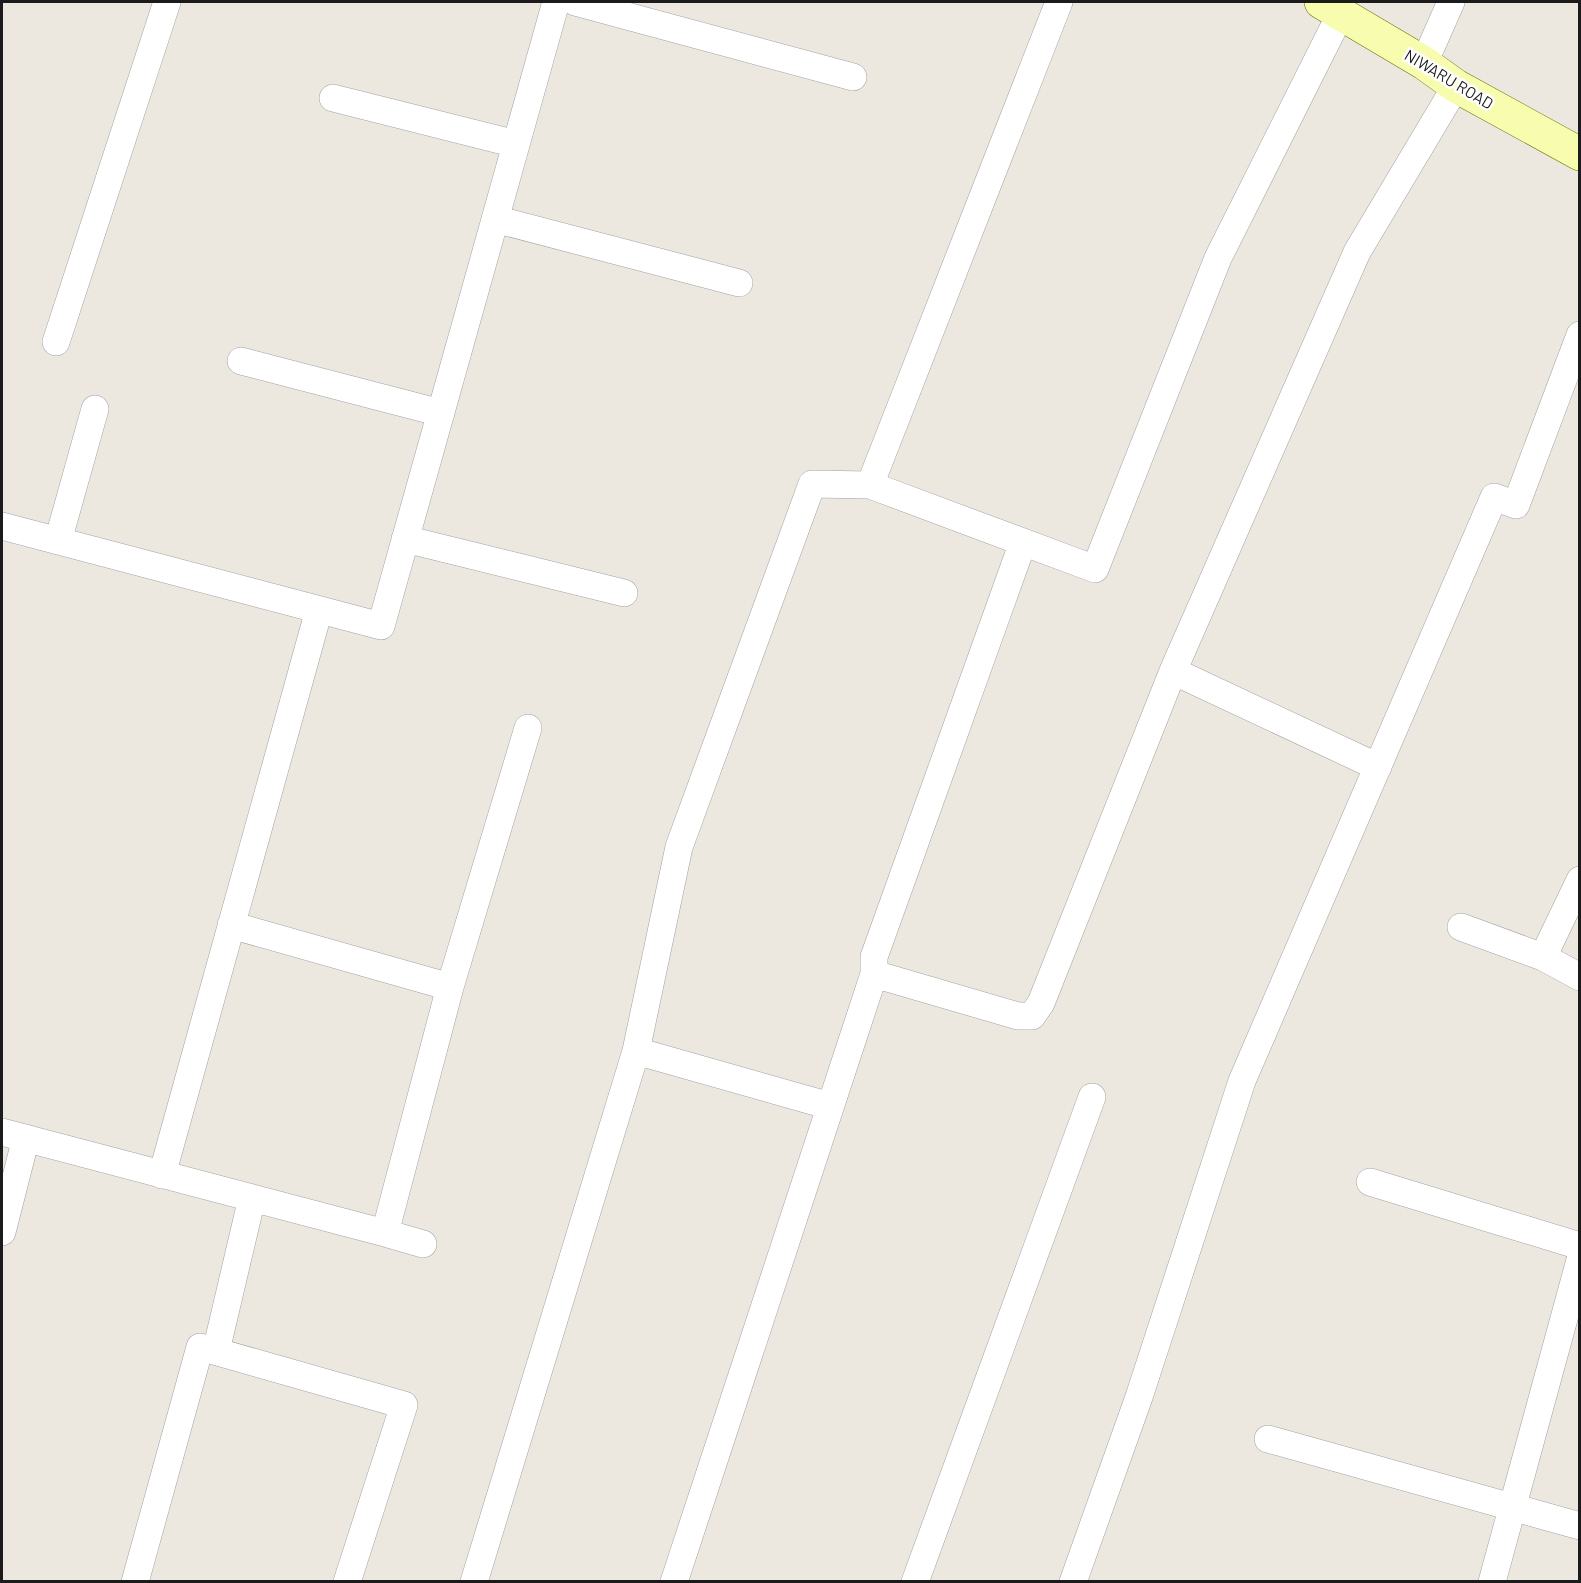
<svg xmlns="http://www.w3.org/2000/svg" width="1581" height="1583" font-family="Barlow,sans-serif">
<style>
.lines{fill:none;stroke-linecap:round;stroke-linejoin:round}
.street-casing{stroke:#a2a2a2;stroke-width:28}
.secondary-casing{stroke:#667300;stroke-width:34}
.street{stroke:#fff;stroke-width:27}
.secondary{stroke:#f7fcae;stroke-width:33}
.labels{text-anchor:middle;stroke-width:5;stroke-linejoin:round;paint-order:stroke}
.street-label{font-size:16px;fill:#1b1b1b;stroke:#fff}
</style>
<rect width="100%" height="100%" fill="#ede8df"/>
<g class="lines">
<!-- street casing -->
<g class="street-casing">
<path id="street" d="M575 2 853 77
M1059 2 870 485 1095 569 1218 258 1341 13
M1424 63 1451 2
M333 98 516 144
M495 219 739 283
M56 342 167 2
M241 361 441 413
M2 526 381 626 556 2
M405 539 624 593
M58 541 95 409
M1173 671 1378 767
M1580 880 1543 957 1580 977
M231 925 450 987
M1461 927 1543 957
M874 974V957L1023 542
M636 1051 830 1106
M2 1132 385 1233 450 987 528 728
M162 1175 319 610
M1370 1182 1580 1246
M2 1232 26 1138
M385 1233 423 1244
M216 1351 252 1198
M1268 1439 1580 1526
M135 1582 200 1347 404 1405 347 1582
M474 1582 636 1051 679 847 812 484 870 485
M674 1582 874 974 1018 1016H1032L1041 1003 1173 671 1357 252 1456 86
M915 1582 1092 1097
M1073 1582 1139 1397 1242 1081 1494 497 1516 505 1580 335
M1492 1582 1580 1260"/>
</g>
<!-- secondary casing -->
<g class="secondary-casing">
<path id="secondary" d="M1321 2 1424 63 1456 86 1580 154"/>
</g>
<!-- street -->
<use href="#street" class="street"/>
<!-- secondary -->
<use href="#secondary" class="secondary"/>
</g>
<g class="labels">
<!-- street labels -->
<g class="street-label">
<text transform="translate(1449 79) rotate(31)" y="6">NIWARU ROAD</text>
</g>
</g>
<!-- border -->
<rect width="1581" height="1583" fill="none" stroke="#1b1b1b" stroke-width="6"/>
</svg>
